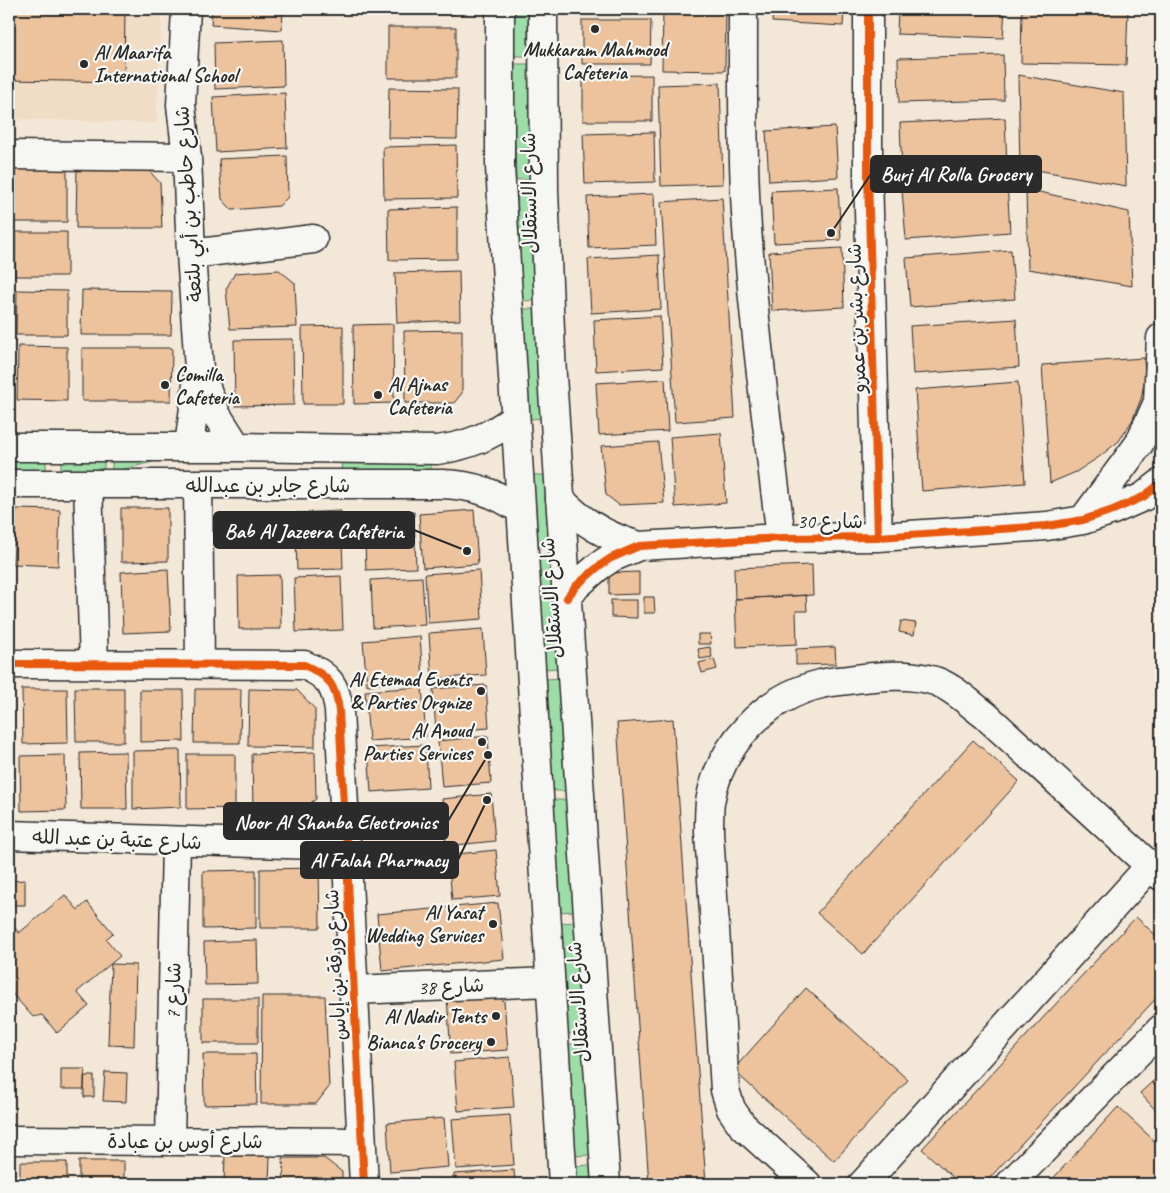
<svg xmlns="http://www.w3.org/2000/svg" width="1170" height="1193" font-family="Caveat,'Playpen Sans Arabic',sans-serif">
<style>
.built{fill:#f1dcc6}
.green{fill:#9ddea8;stroke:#64846a}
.building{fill:#edc39d;stroke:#2b2b2b}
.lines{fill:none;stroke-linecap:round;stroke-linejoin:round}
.minor-casing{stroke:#2b2b2b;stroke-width:31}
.major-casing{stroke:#2b2b2b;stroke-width:31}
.minor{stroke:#f6f6f2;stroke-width:28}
.major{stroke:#f6f6f2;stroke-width:28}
.cycleway-casing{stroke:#f6f6f2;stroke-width:11}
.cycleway{stroke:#e8590c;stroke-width:8}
.poi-dot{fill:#2b2b2b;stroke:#f6f6f2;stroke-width:2}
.labels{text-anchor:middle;stroke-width:4.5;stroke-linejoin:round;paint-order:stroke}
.poi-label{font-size:20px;font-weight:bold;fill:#2b2b2b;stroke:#f6f6f2;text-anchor:end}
.street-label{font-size:20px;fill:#2b2b2b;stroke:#f6f6f2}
.leader{fill:none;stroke:#2b2b2b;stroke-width:2}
.callout-dot{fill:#2b2b2b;stroke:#f6f6f2;stroke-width:2}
.callout{fill:#2b2b2b;stroke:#2b2b2b;stroke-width:2}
.callout-label{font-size:21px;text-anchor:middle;font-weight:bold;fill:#fff}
</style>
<rect width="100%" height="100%" fill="#f3e7d8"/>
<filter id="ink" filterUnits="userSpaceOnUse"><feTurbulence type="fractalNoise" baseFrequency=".02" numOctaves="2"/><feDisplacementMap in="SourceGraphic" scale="10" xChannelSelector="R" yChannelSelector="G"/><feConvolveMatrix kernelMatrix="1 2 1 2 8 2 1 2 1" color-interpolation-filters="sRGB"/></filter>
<g filter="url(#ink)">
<!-- built -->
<path class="built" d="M9 9H162L156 123 9 119Z"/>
<!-- green -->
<path class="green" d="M513 9H528V56H513Z
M513 64H528L531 179 516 180Z
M517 187H532L536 300 522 301Z
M522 309H536L544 418 530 419Z
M112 459 161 460 112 472Z
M9 460H46V472H9Z
M61 460H104V472H61Z
M342 461H431V473L341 472Z
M533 475H548L552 546 537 547Z
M553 554 560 668 544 669 537 555Z
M561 678 567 791H551L545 679Z
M552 800H568L575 911 559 912Z
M575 922 582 1033 567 1034 560 923Z
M567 1044H583L590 1155 574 1156Z
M590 1165 591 1184H577L575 1166Z"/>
<!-- building -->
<path class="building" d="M9 9H125L124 82 9 80Z
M212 9H283L282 30 211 25Z
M388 9H455V14L388 13Z
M663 9H726L725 71 662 70Z
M773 9H844L843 26 772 22Z
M898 9H1005L1003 38 897 34Z
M1022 9H1128L1126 65 1021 63Z
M582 20H651L650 64H582Z
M388 27H456V78H388Z
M283 40 284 86 215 89 214 43Z
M1003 55 1004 100 899 103 898 58Z
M652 75V121H583V76Z
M1018 75 1124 93 1126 186 1020 167Z
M720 83 723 184 661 186 658 85Z
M389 88 458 89 457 139 388 138Z
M285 93 287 148 216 152 213 97Z
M1005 118 1007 167 902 172 900 123Z
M835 127 838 177 769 181 766 131Z
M654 132 655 182 585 184 583 134Z
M456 145 457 198 384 199 383 147Z
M287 156 288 197 279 206 232 210 222 199 219 159Z
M77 165 145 166 160 183 162 228H76Z
M15 168H67V222H14Z
M1007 182 1010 232 906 240 902 190Z
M838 188 841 240 774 243 771 191Z
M1026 189 1129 212 1132 286 1028 269Z
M654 194 656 245 589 248 587 197Z
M722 198 735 418 675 422 661 202Z
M457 207V259L389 260 388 209Z
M15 232H67V276H15Z
M842 248 844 307 772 311 769 252Z
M1011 250 1015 299 910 307 906 258Z
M659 255 661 309 591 313 588 259Z
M279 270 295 283 297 327 230 329 226 289 235 273Z
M459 271 460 320 397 323 395 273Z
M17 290 67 291V335H16Z
M82 290 172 291 171 335H81Z
M660 316 663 367 596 371 594 320Z
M1016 319 1019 367 913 374 910 326Z
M393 324 394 403 354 404 353 325Z
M343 326V404H303L302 327Z
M462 330V393L454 403H405L404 331Z
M293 339 294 405 235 406 234 340Z
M18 346 67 347V401L17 400Z
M82 348H172L171 401H82Z
M1144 358 1145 378 1141 399 1132 421 1119 441 1099 457 1076 472 1050 483 1042 365Z
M665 379 668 431 599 435 596 383Z
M1018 382 1025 483 922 491 915 390Z
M721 433 726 503 675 507 670 437Z
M658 442 664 503 619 505 606 495 601 446Z
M121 508H168V561L121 562Z
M16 509 60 510 58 566 13 564Z
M474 510 478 564 423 568 419 514Z
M341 511 343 569 297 570 295 513Z
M414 512 416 568 366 570 364 515Z
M812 565 813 595 735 599 734 568Z
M168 569 171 631 123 633 121 572Z
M479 570 482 619 428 623 425 574Z
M639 572V594L609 595V573Z
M280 575 281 629H239L238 576Z
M341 576 343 630 296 632 294 578Z
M422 577 425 625 373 628 371 580Z
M806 595 807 611H796L797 644 737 647 735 599Z
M644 597H654L655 613H644Z
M611 600H637V618L611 617Z
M901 621 916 623 914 635 899 632Z
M483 629 486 675 432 679 429 633Z
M698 634H710L711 644H698Z
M420 636 423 680 367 685 363 641Z
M710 647 712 657 700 659 698 649Z
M835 647 836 664 796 665V649Z
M714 659 717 669 702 673 699 663Z
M486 685 489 728 436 732 433 689Z
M9 687H11L13 741H9Z
M422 687 426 737 369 741 365 691Z
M75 688H124V742H76Z
M22 689H67L68 743 23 744Z
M195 689H241L240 743H194Z
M249 689 297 690 315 709V747L248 746Z
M140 690H183L184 741 140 742Z
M673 719 706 1184H649L617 723Z
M488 736 491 783 442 787 438 741Z
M973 740 1019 781 863 954 817 913Z
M426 745 428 788 371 792 368 748Z
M180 750 181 807 133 809V751Z
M126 752 127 809H81L80 753Z
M315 752 316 799 301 810 253 811 252 754Z
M187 754H235V808L187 809Z
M65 755 66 810 21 811 20 756Z
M491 794 495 841 446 846 442 799Z
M496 850 500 896 452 900 448 855Z
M319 868 320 928H260V869Z
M256 870V928L203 929V871Z
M25 880V905H9V881Z
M65 895 78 910 87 902 113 933 106 939 120 956 77 992 89 1006 57 1033 42 1015 33 1017 9 990V923L10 922 19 933Z
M498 903 504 959 382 971 377 914Z
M1136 917 1161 940V993L984 1184H960L922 1149Z
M257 940 258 984 205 985 204 942Z
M111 964 136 965 134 1046 108 1045Z
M806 988 908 1080 834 1161 733 1070Z
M492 993 504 1001 508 1050 451 1054 447 997Z
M262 996H325L329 1087 316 1104H261Z
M203 999H258V1043H203Z
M203 1054H256L257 1104 204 1105Z
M510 1057 514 1107 458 1111 454 1062Z
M61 1069H85L84 1089H61Z
M105 1072 127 1073 126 1102 103 1101Z
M1161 1074V1092L1152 1082Z
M84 1076H94V1097H84Z
M1152 1082 1161 1092V1116L1140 1093Z
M1118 1107 1161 1147V1184H1048Z
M510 1115 514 1165 456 1169 452 1119Z
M444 1118 448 1167 390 1172 387 1123Z
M225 1156H270L269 1184H224Z
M283 1158H324L342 1172V1184H284Z
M79 1161H124V1184H79Z
M20 1162H67V1184H20Z
M9 1163H14V1184H9Z
M514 1170 515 1184H454V1174Z
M449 1179V1184H398V1182Z"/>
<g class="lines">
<!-- minor casing -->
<g class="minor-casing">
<path id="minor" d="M186 9 181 105 187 157 191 254 199 369 189 446
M743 9C743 77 742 145 746 213 753 322 768 430 781 538
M868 9V175L878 537
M9 155 187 157
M191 254 313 239
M200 372 216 414 237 447
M9 447H237L437 450C468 446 491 436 515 418
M9 484H443C473 485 496 493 521 510
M88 484 94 664
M198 485 200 665
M560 499C582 523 607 537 639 546
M1083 520 1139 444 1158 402 1161 338
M567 598 576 586 599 566 611 558 639 546 781 538 878 537 1047 526 1083 520 1113 510 1143 497 1161 483
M9 664 304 665C328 675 336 685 339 711L364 1184
M9 835 346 846
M353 990 550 982
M9 1140 361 1142
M170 1141 176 841
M807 1184 742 1125 731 1109 725 1090 709 832C709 822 709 812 710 802 720 745 765 697 821 684 832 681 844 681 855 679 882 676 908 673 935 681 953 687 970 704 985 715L1161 876
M863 1184 1150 866
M1010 1184 1161 1029"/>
</g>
<!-- major casing -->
<g class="major-casing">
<path id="major" d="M500 9V167L563 1184
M543 9 544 191 552 376 606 1184"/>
</g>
<!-- minor -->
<use href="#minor" class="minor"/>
<!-- major -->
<use href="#major" class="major"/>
<!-- cycleway casing -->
<g class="cycleway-casing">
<path id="cycleway" d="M868 9V175L878 537
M567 598 576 586 599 566 611 558 639 546 781 538 878 537 1047 526 1083 520 1113 510 1143 497 1161 483
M9 664 304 665C328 675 336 685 339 711L364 1184"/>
</g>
<!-- cycleway -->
<use href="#cycleway" class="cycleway"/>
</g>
</g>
<!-- markers -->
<g class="poi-dot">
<circle cx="595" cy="29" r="5"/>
<circle cx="84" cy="64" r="5"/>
<circle cx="165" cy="385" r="5"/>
<circle cx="378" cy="395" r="5"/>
<circle cx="481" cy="691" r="5"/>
<circle cx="482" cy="742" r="5"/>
<circle cx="493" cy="924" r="5"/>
<circle cx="496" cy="1016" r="5"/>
<circle cx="491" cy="1042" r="5"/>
</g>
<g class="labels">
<!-- poi labels -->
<g class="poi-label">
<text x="595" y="56" text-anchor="middle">Mukkaram Mahmood<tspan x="595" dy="23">Cafeteria</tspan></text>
<text x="94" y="59" text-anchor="start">Al Maarifa<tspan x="94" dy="23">International School</tspan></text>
<text x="175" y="381" text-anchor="start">Comilla<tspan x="175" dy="23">Cafeteria</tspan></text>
<text x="388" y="391" text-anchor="start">Al Ajnas<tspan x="388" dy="23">Cafeteria</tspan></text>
<text x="471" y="686">Al Etemad Events<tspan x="471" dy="23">&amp; Parties Orgnize</tspan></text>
<text x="472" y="737">Al Anoud<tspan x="472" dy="23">Parties Services</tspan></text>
<text x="483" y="919">Al Yasat<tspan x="483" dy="23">Wedding Services</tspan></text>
<text x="486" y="1023">Al Nadir Tents</text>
<text x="481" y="1049">Bianca's Grocery</text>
</g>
<!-- street labels -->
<g class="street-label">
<text transform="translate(529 193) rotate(-91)" y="7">شارع الاستقلال</text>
<text transform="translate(188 204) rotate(-94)" y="7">شارع حاطب بن أبي بلتعة</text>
<text transform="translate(856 318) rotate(-92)" y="7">شارع بشر بن عمرو</text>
<text x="268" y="492">شارع جابر بن عبدالله</text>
<text x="830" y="528">شارع 30</text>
<text transform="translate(551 598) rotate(-94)" y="7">شارع الاستقلال</text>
<text transform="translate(117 839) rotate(2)" y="7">شارع عتبة بن عبد الله</text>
<text transform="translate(335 965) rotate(-93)" y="7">شارع ورقة بن إياس</text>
<text transform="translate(451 986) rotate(-3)" y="7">شارع 38</text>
<text transform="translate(173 991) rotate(-89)" y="7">شارع 7</text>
<text transform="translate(578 1002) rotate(-94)" y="7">شارع الاستقلال</text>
<text x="185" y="1148">شارع أوس بن عبادة</text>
</g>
</g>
<!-- callouts -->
<path class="leader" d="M831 233L871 174M467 551L414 530M488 755L448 821M487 800L458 860"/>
<g class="callout-dot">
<circle cx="831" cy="233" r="5"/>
<circle cx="467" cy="551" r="5"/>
<circle cx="488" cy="755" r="5"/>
<circle cx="487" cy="800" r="5"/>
</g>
<g class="callout">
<rect x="871" y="156" width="170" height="36" rx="5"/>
<rect x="214" y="512" width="200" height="36" rx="5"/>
<rect x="224" y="803" width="224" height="36" rx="5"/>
<rect x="301" y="842" width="157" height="36" rx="5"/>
</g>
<g class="callout-label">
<text x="956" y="181">Burj Al Rolla Grocery</text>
<text x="314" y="538">Bab Al Jazeera Cafeteria</text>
<text x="336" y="829">Noor Al Shanba Electronics</text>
<text x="379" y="867">Al Falah Pharmacy</text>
</g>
<!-- margin -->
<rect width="1170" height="1193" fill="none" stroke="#f6f6f2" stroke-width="30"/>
<rect x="15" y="15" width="1140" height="1163" fill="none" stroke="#2b2b2b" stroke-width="2" filter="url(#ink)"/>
</svg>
